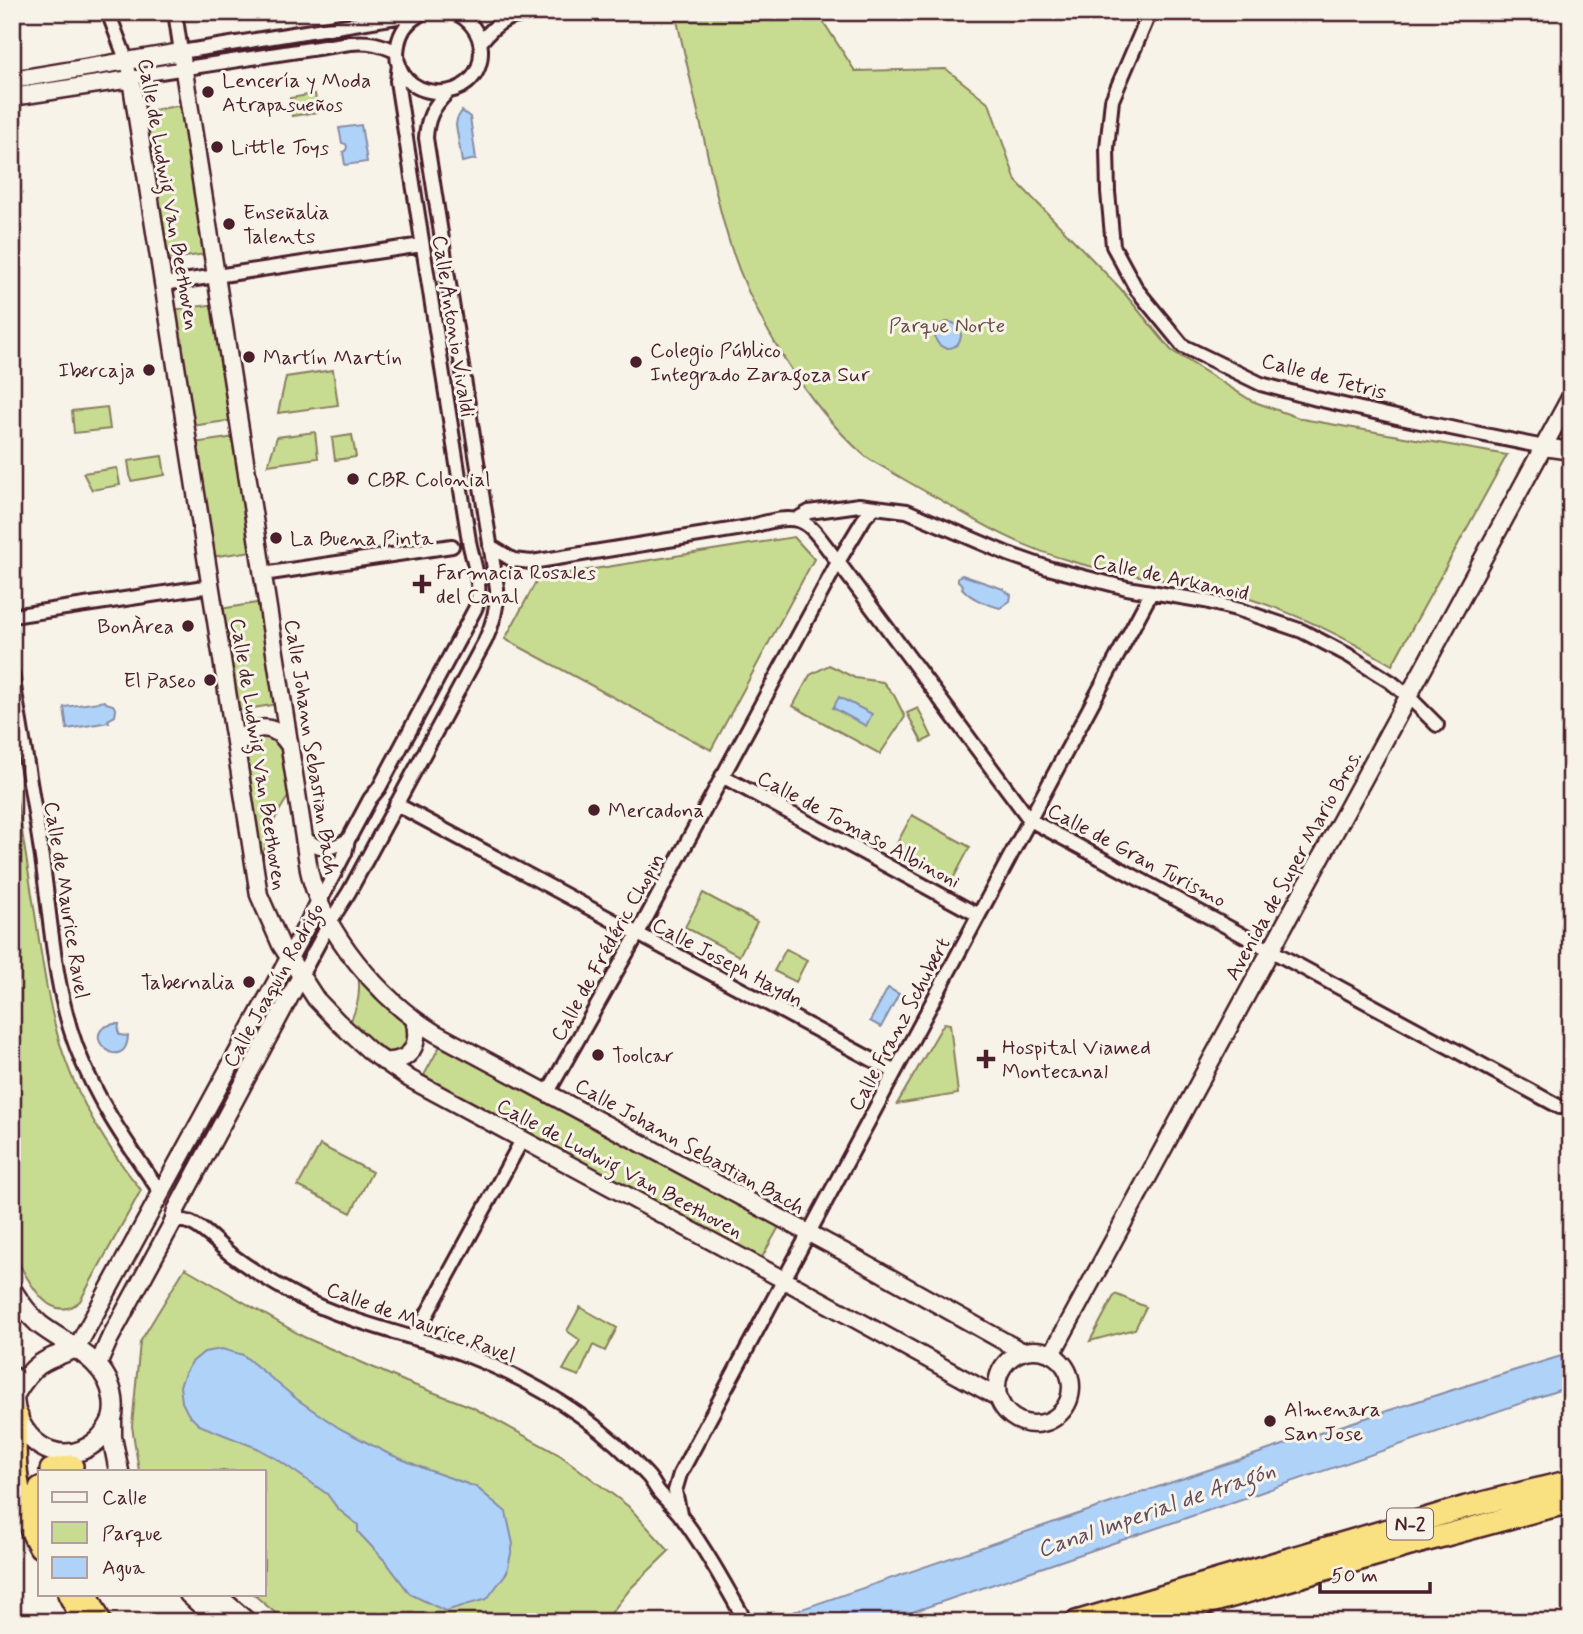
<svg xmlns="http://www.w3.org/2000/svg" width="1583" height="1634" font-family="Mynerve,sans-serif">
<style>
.green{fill:#c8dc91;stroke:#897e5e;stroke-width:2}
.water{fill:#afd3f8;stroke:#878ba6;stroke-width:2}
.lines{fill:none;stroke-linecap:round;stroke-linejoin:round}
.minor-casing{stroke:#4a1f2b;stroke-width:18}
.tertiary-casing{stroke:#4a1f2b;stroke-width:21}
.secondary-casing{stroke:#4a1f2b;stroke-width:23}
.trunk-casing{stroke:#4a1f2b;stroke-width:26}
.minor{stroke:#f7f3e8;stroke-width:12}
.tertiary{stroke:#f7f3e8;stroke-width:16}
.secondary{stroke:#f7f3e8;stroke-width:18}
.trunk{stroke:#f9e181;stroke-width:21}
.poi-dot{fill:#4a1f2b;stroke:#f7f3e8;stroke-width:2.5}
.labels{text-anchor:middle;stroke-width:6;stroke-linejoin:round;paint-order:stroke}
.shield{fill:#f7f3e8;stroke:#7e5f64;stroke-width:2}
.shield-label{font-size:19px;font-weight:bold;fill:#4a1f2b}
.poi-label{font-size:21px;fill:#4a1f2b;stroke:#f7f3e8;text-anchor:start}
.street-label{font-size:21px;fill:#4a1f2b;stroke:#f7f3e8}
.park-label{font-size:21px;fill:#6a4e44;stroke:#f7f3e8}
.water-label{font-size:23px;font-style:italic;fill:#634c5e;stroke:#f7f3e8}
</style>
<rect width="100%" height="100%" fill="#f7f3e8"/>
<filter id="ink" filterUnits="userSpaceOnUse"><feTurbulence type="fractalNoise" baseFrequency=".0143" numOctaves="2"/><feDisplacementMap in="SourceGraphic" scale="14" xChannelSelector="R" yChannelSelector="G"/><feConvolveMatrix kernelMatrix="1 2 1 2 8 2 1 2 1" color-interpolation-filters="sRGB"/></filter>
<g filter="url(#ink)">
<!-- green -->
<path class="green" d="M675 12H817L855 71 946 69 989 103 1016 181 1120 288 1171 350 1252 401 1302 419 1507 455 1392 665C1344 637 1301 615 1247 598 1191 581 1131 578 1074 562 1026 549 982 525 939 499 922 490 905 480 888 470 881 465 872 462 865 456 805 403 753 317 729 241 719 209 712 176 705 143 695 99 685 56 675 12Z
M315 94 318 112 292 116 290 98Z
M183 105 206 254 164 260 141 112Z
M216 304 234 420 191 426 172 310Z
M333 370 338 405 278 413 286 377Z
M107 407 110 429 74 433 72 411Z
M315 432 318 458 268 465 277 437Z
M352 435 356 457 335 460 332 438Z
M236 437 253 551 210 557 193 443Z
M162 456 165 475 131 481 128 461Z
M117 468 120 485 92 490 83 473Z
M794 537 814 559 711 750 505 639 538 578Z
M263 602 278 704 235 711 220 609Z
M829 665 855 678 883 682 894 695 905 717 880 754 793 706 810 675Z
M918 708 932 737 922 742 907 713Z
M262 734 282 741 292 791C271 821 265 837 261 874L243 750 245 744Z
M12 768C20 819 28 870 36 920 43 966 49 1012 64 1056 81 1105 108 1149 141 1190L80 1301C48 1329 25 1273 12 1251Z
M912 815 970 847 953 879 895 847Z
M703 893 757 922 739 956 685 927Z
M318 913 324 922 301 966 297 954Z
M786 949 807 960 796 982 774 971Z
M358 971 410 1022 408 1049 389 1057 348 1027C358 1006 361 995 358 971Z
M944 1023 950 1024 958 1094 897 1104Z
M442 1042 780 1225 760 1261 422 1079Z
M320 1145 372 1172 351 1213 298 1186Z
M185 1268 304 1337 406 1382 472 1407 560 1455 628 1506 669 1551 631 1588 604 1622H286L253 1594H264V1471H139L132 1426 140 1342Z
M1115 1294 1146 1307 1135 1329 1090 1341Z
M580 1307 617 1328 605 1351 593 1345 579 1376 563 1370 580 1340 567 1331Z"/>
<!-- water -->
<path class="water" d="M462 111 470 117 476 159 462 162 456 125 457 119Z
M361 125 367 162 345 165 343 152 346 150 347 147 346 144 342 143 339 128Z
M935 335a13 13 0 1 1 26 0a13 13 0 1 1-26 0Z
M962 575 1003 589 1011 595 1010 601 1000 608C986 604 971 599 962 588L963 585 958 581V577Z
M839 697 872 714 866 726 833 708Z
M105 701 106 703 113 705 116 710 115 716 108 720 109 722 67 729 64 707Z
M888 988 899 994 881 1027 870 1021Z
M114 1024H119L118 1031 120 1035 128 1036C125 1078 74 1031 114 1024Z
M222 1349 243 1355 298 1400 339 1428 387 1453 428 1470 476 1487 506 1512 513 1544 507 1572 487 1599 445 1611 410 1594 386 1562 358 1532V1525L338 1509 327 1494 277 1459 257 1448 199 1425 188 1414 182 1402 180 1386 185 1373 192 1362 204 1352Z
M1571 1353V1386L883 1622H764C1032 1530 1300 1436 1571 1353Z"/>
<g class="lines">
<!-- minor casing -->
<g class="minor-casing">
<path id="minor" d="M108 12 127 62 131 79 147 74 350 43C368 41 381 44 397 52
M175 12 181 52 422 13
M1150 12 1112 100 1107 148 1108 192 1113 246 1137 290 1183 346 1261 384 1317 399 1401 418 1544 447
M419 15C408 21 400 32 398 45 387 103 483 111 481 49 480 32 469 19 454 12
M480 43C501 16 512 16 543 12
M163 284 422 245
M797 519 809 512 859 505 907 511 1008 554 1048 568 1127 588 1205 601 1240 610 1302 631 1348 655 1391 682 1408 696 1437 725
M490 546 513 560 532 562 749 527C806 510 805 519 838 562L1030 820 1560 1107
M263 574 452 546
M12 616 211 586
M12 674C22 735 33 797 42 858 51 921 54 986 76 1046 96 1100 128 1145 161 1193
M722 776 978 915
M396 804 895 1072
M304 837C320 852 330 850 348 840
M320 901 345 853 348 840 370 799 379 788 475 609C484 588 473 563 469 541L397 81 399 64
M301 976 330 922 349 892 485 641C493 624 498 607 497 588L426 138C427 119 433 106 447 93
M548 1092 637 935 838 562 865 517 875 507
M173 1222C178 1221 183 1220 188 1222 202 1226 219 1245 230 1254 252 1270 274 1284 297 1296 346 1321 401 1333 453 1350 526 1376 595 1417 647 1475 652 1480 655 1487 659 1492 666 1500 674 1507 681 1516 704 1547 723 1581 742 1615
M414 1338 522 1140
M680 1514 675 1491 680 1474 1151 593"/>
</g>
<!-- tertiary casing -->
<g class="tertiary-casing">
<path id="tertiary" d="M12 80 181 52 309 870C322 932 382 1001 435 1033L848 1254 1023 1352
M12 97 131 79 259 895 281 945 316 999 338 1022 371 1052 410 1079 784 1280 999 1398
M1544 447 1571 451
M236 747C250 723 274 722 289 745
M383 1061C411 1063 421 1045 414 1019
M76 1349 320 901
M997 1387a37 37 0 1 1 74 0a37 37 0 1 1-74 0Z
M1052 1354 1571 396
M98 1365 109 1340 173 1222 176 1210 301 976"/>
</g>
<!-- secondary casing -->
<g class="secondary-casing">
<path id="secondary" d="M12 1290C20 1303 28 1314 39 1324 67 1346 107 1358 113 1398 114 1405 114 1413 112 1419 109 1427 103 1435 97 1441 66 1466 33 1451 18 1418 13 1406 14 1389 12 1376
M15 1394C33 1364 42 1361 74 1349
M112 1421V1437L119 1471
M189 1594 220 1622
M215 1594 247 1622"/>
</g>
<!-- trunk casing -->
<g class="trunk-casing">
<path id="trunk" d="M17 1416C12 1461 17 1508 40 1547
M51 1470 72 1466
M40 1488 38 1498 40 1515
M69 1594 84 1622
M87 1594 100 1622
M1076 1622 1466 1507 1571 1481
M1141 1622 1417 1543 1538 1510 1571 1502"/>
</g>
<!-- minor -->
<use href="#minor" class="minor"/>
<!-- tertiary -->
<use href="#tertiary" class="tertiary"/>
<!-- secondary -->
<use href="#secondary" class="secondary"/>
<!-- trunk -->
<use href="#trunk" class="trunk"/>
</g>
</g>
<!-- markers -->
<g class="poi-dot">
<circle cx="208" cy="92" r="7"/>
<circle cx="217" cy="147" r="7"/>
<circle cx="229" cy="224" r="7"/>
<circle cx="249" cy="357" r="7"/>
<circle cx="636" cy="362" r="7"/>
<circle cx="149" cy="370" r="7"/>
<circle cx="353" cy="479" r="7"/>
<circle cx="276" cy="538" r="7"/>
<path d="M418.5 573.5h7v7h7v7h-7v7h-7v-7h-7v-7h7z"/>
<circle cx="188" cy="626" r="7"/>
<circle cx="210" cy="680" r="7"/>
<circle cx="594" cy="810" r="7"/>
<circle cx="249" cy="982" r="7"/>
<circle cx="598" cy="1055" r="7"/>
<path d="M982.5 1048.5h7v7h7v7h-7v7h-7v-7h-7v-7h7z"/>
<circle cx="1270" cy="1421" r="7"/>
</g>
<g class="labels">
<!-- shield labels -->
<rect class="shield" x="1387" y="1508.5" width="46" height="31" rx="5"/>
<g class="shield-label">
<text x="1410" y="1531">N-2</text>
</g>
<!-- poi labels -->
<g class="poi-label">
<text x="222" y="87">Lencería y Moda<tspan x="222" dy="24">Atrapasueños</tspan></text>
<text x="231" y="154">Little Toys</text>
<text x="243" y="219">Enseñalia<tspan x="243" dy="24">Talents</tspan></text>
<text x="650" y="357">Colegio Público<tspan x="650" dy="24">Integrado Zaragoza Sur</tspan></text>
<text x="263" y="364">Martín Martín</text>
<text x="135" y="377" text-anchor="end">Ibercaja</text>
<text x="367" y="486">CBR Colonial</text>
<text x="290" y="545">La Buena Pinta</text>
<text x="436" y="579">Farmacia Rosales<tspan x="436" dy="24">del Canal</tspan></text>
<text x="174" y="633" text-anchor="end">BonÀrea</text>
<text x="196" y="687" text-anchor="end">El Paseo</text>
<text x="608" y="817">Mercadona</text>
<text x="235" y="989" text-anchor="end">Tabernalia</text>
<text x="1002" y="1054">Hospital Viamed<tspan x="1002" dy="24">Montecanal</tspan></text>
<text x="612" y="1062">Toolcar</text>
<text x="1284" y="1416">Almenara<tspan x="1284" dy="24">San Jose</tspan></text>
</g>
<!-- street labels -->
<g class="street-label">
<text transform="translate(169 194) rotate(80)" y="7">Calle de Ludwig Van Beethoven</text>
<text transform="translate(454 326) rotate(81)" y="7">Calle Antonio Vivaldi</text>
<text transform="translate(1324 376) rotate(15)" y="7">Calle de Tetris</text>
<text transform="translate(1171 577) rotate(12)" y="7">Calle de Arkanoid</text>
<text transform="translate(312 747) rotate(81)" y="7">Calle Johann Sebastian Bach</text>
<text transform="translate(259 754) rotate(81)" y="7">Calle de Ludwig Van Beethoven</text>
<text transform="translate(859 829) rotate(28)" y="7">Calle de Tomaso Albinoni</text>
<text transform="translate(1137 855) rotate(28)" y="7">Calle de Gran Turismo</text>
<text transform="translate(1293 865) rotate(-61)" y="7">Avenida de Super Mario Bros.</text>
<text transform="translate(67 900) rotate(81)" y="7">Calle de Maurice Ravel</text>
<text transform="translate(607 947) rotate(-61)" y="7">Calle de Frédéric Chopin</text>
<text transform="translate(728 962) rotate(28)" y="7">Calle Joseph Haydn</text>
<text transform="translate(273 985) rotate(-61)" y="7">Calle Joaquín Rodrigo</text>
<text transform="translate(899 1024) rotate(-62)" y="7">Calle Franz Schubert</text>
<text transform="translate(690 1146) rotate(29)" y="7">Calle Johann Sebastian Bach</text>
<text transform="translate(620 1168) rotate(28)" y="7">Calle de Ludwig Van Beethoven</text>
<text transform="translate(421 1322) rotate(20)" y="7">Calle de Maurice Ravel</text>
</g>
<!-- park labels -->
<g class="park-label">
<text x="947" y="332">Parque Norte</text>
</g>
<!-- water labels -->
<g class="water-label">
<text transform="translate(1156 1509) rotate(-19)" y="8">Canal Imperial de Aragón</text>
</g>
</g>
<!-- margin -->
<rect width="1583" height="1634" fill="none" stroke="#f7f3e8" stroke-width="42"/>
<rect x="21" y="21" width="1541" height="1592" fill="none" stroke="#4a1f2b" stroke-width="2.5" filter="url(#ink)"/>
<!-- legend -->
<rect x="38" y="1470" width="228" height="126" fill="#f7f3e8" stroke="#b29e9c" stroke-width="2"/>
<rect x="52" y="1492" width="35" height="10" fill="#f7f3e8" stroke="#b29e9c" stroke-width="2"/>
<text x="102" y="1504" font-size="21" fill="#4a1f2b">Calle</text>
<rect x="52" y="1522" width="35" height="21" fill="#c8dc91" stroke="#b29e9c" stroke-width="2"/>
<text x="102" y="1540" font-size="21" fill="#4a1f2b">Parque</text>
<rect x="52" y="1557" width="35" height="21" fill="#afd3f8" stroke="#b29e9c" stroke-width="2"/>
<text x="102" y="1574" font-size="21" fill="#4a1f2b">Agua</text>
<!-- scale -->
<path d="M1320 1582v10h110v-10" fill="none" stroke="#4a1f2b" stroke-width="3.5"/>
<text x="1331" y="1582" font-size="21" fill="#4a1f2b" stroke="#f7f3e8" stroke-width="5" paint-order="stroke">50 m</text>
</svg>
